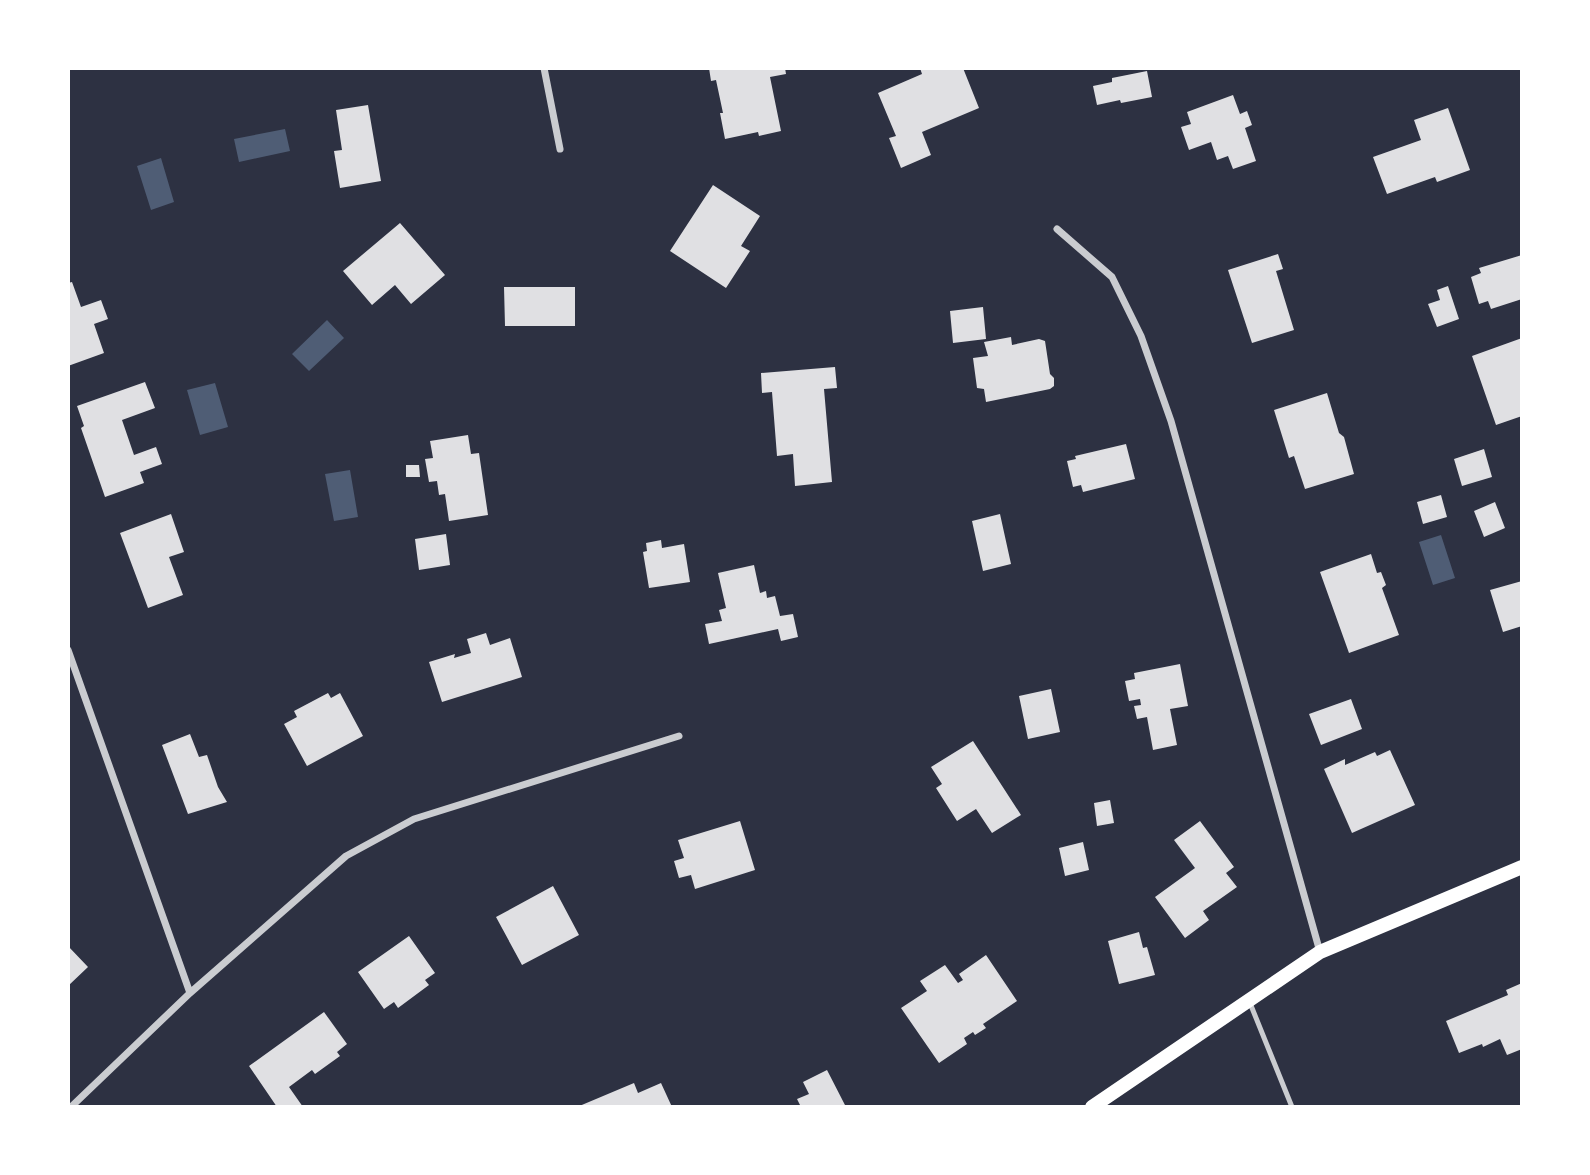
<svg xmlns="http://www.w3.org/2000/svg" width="1590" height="1175" font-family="'Titillium Web',sans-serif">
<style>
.water{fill:#4f5d75}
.building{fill:#e0e0e3}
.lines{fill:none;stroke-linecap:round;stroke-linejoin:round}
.service{stroke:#caccd0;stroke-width:5}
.minor{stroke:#caccd0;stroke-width:7}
.secondary{stroke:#fff;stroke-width:14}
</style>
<rect width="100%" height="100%" fill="#2d3142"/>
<!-- water -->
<path class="water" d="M285 129 290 151 239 162 234 139Z
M161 158 174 202 151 210 137 166Z
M327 320 344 338 309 371 292 354Z
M215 383 228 427 200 435 187 390Z
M350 470 358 517 334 521 325 474Z
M1441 535 1455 578 1433 585 1419 542Z"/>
<!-- building -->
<path class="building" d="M709 68H785L786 74 770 77 781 131 759 136 758 132 725 139 720 113H723L716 80 711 81Z
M920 68H963L979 108 922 132 931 155 901 168 889 138 896 136 878 93 922 74Z
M1147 71 1152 97 1121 103 1120 100 1097 105 1093 86 1112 82V78Z
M1233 95 1240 114 1247 111 1252 125 1245 128 1256 161 1233 169 1228 156 1217 160 1211 142 1189 150 1181 127 1191 124 1187 112Z
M368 105 381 181 340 188 334 151 342 150 336 110Z
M1448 108 1470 170 1437 182 1435 177 1387 194 1373 157 1421 140 1414 120Z
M713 185 760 216 741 246 750 251 726 288 670 251Z
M400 223 445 275 411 304 395 285 372 305 343 271Z
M1278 254 1283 269 1276 271 1294 330 1252 343 1228 270Z
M1522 255V299L1491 309 1488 301 1479 304 1471 277 1481 273 1479 268Z
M72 282 81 307 101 300 108 319 94 324 104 353 68 366V283Z
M1448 286 1459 319 1437 327 1428 304 1440 300 1437 290Z
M504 287H575V326H505Z
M983 307 986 339 953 343 950 311Z
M1011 337 1012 345 1039 339 1045 341 1050 374 1054 378V386L1050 389 986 402 984 389 977 388 973 358 988 356 984 342Z
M1522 338V416L1496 425 1472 356Z
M835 367 837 388 824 389 832 482 795 486 793 454 777 456 772 392 762 393 761 373Z
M145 382 155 408 122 420 134 455 156 447 162 464 140 472 144 483 105 497 81 428 84 426 77 406Z
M1327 393 1339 433 1344 437 1354 474 1305 489 1294 456 1289 458 1274 410Z
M468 435 471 454 479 453 488 515 449 521 445 494 439 495 437 481 429 482 425 459 433 458 430 441Z
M1126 444 1135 479 1083 492 1081 485 1073 487 1067 461 1076 459 1075 456Z
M1484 449 1492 477 1462 486 1454 459Z
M406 465H419L420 477H406Z
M1441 495 1447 517 1423 524 1417 502Z
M1495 502 1505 528 1484 537 1474 511Z
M171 514 184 552 169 557 183 595 148 608 120 533Z
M1000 514 1011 564 983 571 972 521Z
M446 534 450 565 419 570 415 539Z
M661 540 662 548 684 544 690 582 649 588 643 552 647 551 646 543Z
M1371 554 1377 573 1381 572 1386 585 1382 588 1399 635 1349 653 1320 572Z
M754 565 760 593 766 591 767 598 775 596 780 616 793 614 798 637 781 641 778 629 709 644 705 624 722 621 719 610 726 608 718 573Z
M1522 581V626L1503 632 1490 590Z
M486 633 490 645 510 638 522 677 442 702 429 662 455 654 454 658 471 653 467 639Z
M1180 664 1188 706 1170 709 1177 745 1153 750 1147 717 1137 719 1134 706 1141 705 1140 699 1129 701 1125 681 1135 679 1134 673Z
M1051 689 1060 732 1028 739 1019 696Z
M328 693 331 698 340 693 363 736 307 766 284 724 297 717 294 711Z
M1351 699 1362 729 1321 745 1309 714Z
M190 734 199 757 207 755 218 787 227 802 188 814 162 745Z
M973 741 1021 815 992 833 976 809 957 821 936 788 942 784 931 767Z
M1390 750 1415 805 1352 833 1324 769 1345 759V765L1375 752 1377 756Z
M1110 800 1114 823 1097 826 1094 803Z
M740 821 755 870 695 889 691 875 679 878 674 861 684 858 678 840Z
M1200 821 1234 867 1226 873 1237 887 1203 911 1209 920 1185 938 1155 897 1195 868 1174 840Z
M1083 842 1089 870 1065 876 1059 848Z
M553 886 579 935 522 965 496 917Z
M1139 932 1143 948 1147 947 1155 975 1119 984 1108 941Z
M409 936 435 973 425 980 429 985 398 1008 394 1002 384 1009 358 972Z
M68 946 88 967 68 986Z
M986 955 1017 1001 983 1024 986 1028 975 1035 973 1032 964 1038 967 1044 939 1063 901 1008 927 991 920 981 945 965 958 983 963 980 959 974Z
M1522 983V1049L1507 1055 1500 1039 1483 1047 1482 1044 1459 1053 1446 1021 1508 995 1506 990Z
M324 1012 347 1044 337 1052 340 1056 315 1074 312 1070 289 1087 303 1107H277L249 1066Z
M827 1070 846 1107H801L797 1099 809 1094 803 1082Z
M634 1083 638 1093 661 1083 672 1107H577Z"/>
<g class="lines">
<!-- service -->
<path class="service" d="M1250 1003 1292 1107"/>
<!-- minor -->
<path class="minor" d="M544 68 560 149
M1057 229 1112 277 1141 336 1171 421 1320 952
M68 650 190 993
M71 1107 190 993 346 856 414 819 679 736"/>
<!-- secondary -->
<path class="secondary" d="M1092 1107 1320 952 1522 867"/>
</g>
<!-- border -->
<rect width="1590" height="1175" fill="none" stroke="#ffffff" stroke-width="140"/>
</svg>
